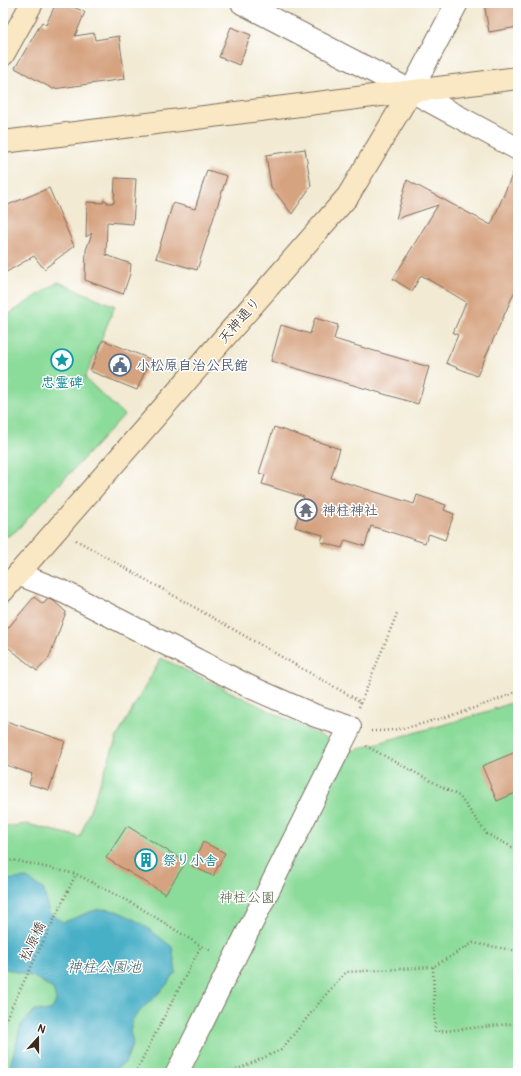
<svg xmlns="http://www.w3.org/2000/svg" width="521" height="1076" font-family="Pangolin,'Klee One',sans-serif">
<style>
.green{fill:#8bdb9a;stroke:#63825c}
.water{fill:#47afc6;stroke:#416c72}
.building{fill:#d6a380}
.lines{fill:none;stroke-linecap:round;stroke-linejoin:round}
.street-casing{stroke:#7b6d5d;stroke-width:24}
.secondary-casing{stroke:#7b6d5d;stroke-width:24}
.path{stroke:#7b6d5d;stroke-width:2.5;stroke-dasharray:1 3;stroke-linecap:butt}
.street{stroke:#fff;stroke-width:22}
.secondary{stroke:#fae7c3;stroke-width:22}
.labels{text-anchor:middle;stroke-width:3;stroke-linejoin:round;paint-order:stroke}
.street-label{font-size:14px;fill:#3b2a1e;stroke:#fff}
.service-label{font-size:14px;font-weight:bold;fill:#4e5e75;stroke:#fff;text-anchor:start}
.culture-label{font-size:14px;font-weight:bold;fill:#0d838f;stroke:#fff}
.worship-label{font-size:14px;font-weight:bold;fill:#5b616d;stroke:#fff;text-anchor:start}
.park-label{font-size:14px;fill:#535f43;stroke:#fff}
.water-label{font-size:15px;font-style:italic;fill:#405f61;stroke:#fff}
</style>
<rect width="100%" height="100%" fill="#fff"/>
<filter id="ink" filterUnits="userSpaceOnUse"><feTurbulence type="fractalNoise" baseFrequency=".025" numOctaves="2"/><feDisplacementMap in="SourceGraphic" scale="8" xChannelSelector="R" yChannelSelector="G"/><feConvolveMatrix kernelMatrix="1 2 1 2 8 2 1 2 1" color-interpolation-filters="sRGB"/></filter>
<filter id="wash" filterUnits="userSpaceOnUse"><feTurbulence type="fractalNoise" baseFrequency=".012" numOctaves="4" result="noise"/><feDisplacementMap in="SourceGraphic" scale="16" xChannelSelector="R" yChannelSelector="G"/><feGaussianBlur stdDeviation="0.9" result="paint"/><feColorMatrix in="noise" values="0 0 0 0 0 0 0 0 0 0 0 0 0 0 0 0 0 1.4 0 .05"/><feComposite in="paint" operator="in"/></filter>
<g filter="url(#wash)">
<rect width="100%" height="100%" fill="#f2ead3"/>
<!-- green -->
<path class="green" d="M58 282 115 306 85 378 124 415 16 531 8 536H3V318Z
M161 658 352 751C407 733 464 722 518 700V1073H3V827L27 824 80 837 117 737Z"/>
<!-- water -->
<path class="water" d="M27 878 44 890 49 913 63 922C74 919 85 913 96 910 121 904 153 932 172 947L176 972 164 988 142 1009 133 1019 130 1031 133 1043 125 1063 115 1069 85 1071 83 1073H5L10 1066 21 1025 35 1010 51 1011 56 1001 53 989 34 977 3 968V880Z"/>
<g id="blocks">
<!-- building -->
<path class="building" d="M56 3H64L85 12 75 36 94 33 95 40 119 36 125 79 53 89 15 68 42 22 46 25Z
M484 3H518V27L489 32Z
M231 27 251 35 239 65 219 57Z
M305 149 311 186 292 214 271 187 266 155Z
M518 161V284L477 376 446 363 458 335 453 333 466 302 421 275 412 291 393 279 438 205 396 219 407 180 491 225Z
M207 170 227 176 197 270 156 258 173 203 195 209Z
M115 178 136 179 133 224 107 222 106 255 131 264 130 274 123 294 85 280 86 250 92 233 86 237 87 202 103 203 104 200 107 201V203H114Z
M49 188 74 246 44 269 34 256 3 274V207Z
M315 318 338 325 334 339 429 367 418 404 271 361 281 325 310 334Z
M103 340 150 359 137 390 90 371Z
M274 427 340 449 331 478 414 504 417 495 446 505 444 510 454 514 445 540 429 534 425 543 371 526 365 546 345 540 342 548 321 542 323 535 295 527 304 497 262 484 265 475 259 473Z
M34 597 43 604 48 599 54 601 66 612 49 658 37 671 3 643V634Z
M3 720 65 741 49 790 29 784 32 774 3 764Z
M518 751V792L497 801 482 766Z
M127 826 186 862 165 894 106 858Z
M203 842 225 853 213 876 192 866Z"/>
</g>
</g>
<g filter="url(#ink)">
<use href="#blocks" fill-opacity="0" stroke="#7b6d5d" stroke-width="1"/>
<g class="lines">
<!-- street casing -->
<g class="street-casing">
<path id="street" d="M242 3 411 91 518 149
M411 91 457 3
M18 574 64 592 248 686 316 716 350 727 177 1073"/>
</g>
<!-- secondary casing -->
<g class="secondary-casing">
<path id="secondary" d="M3 55 32 3
M3 142 518 78
M3 591 348 196 411 91"/>
</g>
<!-- path -->
<path class="path" d="M76 540 361 702
M359 707 398 611
M371 731C397 732 421 724 446 717 471 709 494 702 518 691
M366 746 459 796 487 834 512 847 518 845
M3 863 13 860 76 874 139 907 201 946 212 951
M433 967 435 1032 518 1023
M3 1025 76 874
M135 1073 201 946
M229 1073 281 1050 328 992 346 972 433 967 473 943 518 951"/>
<!-- street -->
<use href="#street" class="street"/>
<!-- secondary -->
<use href="#secondary" class="secondary"/>
</g>
</g>
<!-- icons -->
<defs>
<g id="sight-ring" transform="scale(1.15)"><circle r="9.5" fill="#fff" stroke="#0f9aa8" stroke-width="1.5"/><path d="M0-6L1.8-2.2L6-1.7L2.9 1.2L3.7 5.4L0 3.3L-3.7 5.4L-2.9 1.2L-6-1.7L-1.8-2.2Z" fill="#0f9aa8"/></g>
<g id="civic-ring" transform="scale(1.15)"><circle r="9.5" fill="#fff" stroke="#5c6f8a" stroke-width="1.5"/><path d="M-.6-6.5H3V-4.5H.6V-3L4-1V1h2V6H-6V1h2V-1L-.6-3ZM-1.2 2.5V6h2.4V2.5Z" fill="#5c6f8a"/></g>
<g id="temple-ring" transform="scale(1.15)"><circle r="9.5" fill="#fff" stroke="#6b7280" stroke-width="1.5"/><path d="M0-6L5-2H3V0L6.5 2.5H4V6H1.5V3h-3V6H-4V2.5H-6.5L-3 0V-2H-5Z" fill="#6b7280"/></g>
<g id="building-ring" transform="scale(1.15)"><circle r="9.5" fill="#fff" stroke="#0f9aa8" stroke-width="1.5"/><path d="M-4-6H4V6H1V3H-1V6H-4ZM-2.5-4.3h1.7v1.8h-1.7ZM.8-4.3h1.7v1.8H.8ZM-2.5-1h1.7V.8h-1.7ZM.8-1h1.7V.8H.8Z" fill="#0f9aa8"/></g>
</defs>
<g fill-rule="evenodd">
<use href="#sight-ring" x="62" y="360"/>
<use href="#civic-ring" x="120" y="365"/>
<use href="#temple-ring" x="306" y="510"/>
<use href="#building-ring" x="146" y="860"/>
</g>
<g class="labels">
<!-- street labels -->
<g class="street-label">
<text transform="translate(239 320) rotate(-49)" y="5">天神通り</text>
<text transform="translate(32 941) rotate(-64)" y="5">松原橋</text>
</g>
<!-- service labels -->
<g class="service-label">
<text x="136" y="370">小松原自治公民館</text>
</g>
<!-- culture labels -->
<g class="culture-label">
<text x="62" y="387">忠霊碑</text>
<text x="162" y="865" text-anchor="start">祭り小舎</text>
</g>
<!-- worship labels -->
<g class="worship-label">
<text x="322" y="515">神柱神社</text>
</g>
<!-- park labels -->
<g class="park-label">
<text x="247" y="902">神柱公園</text>
</g>
<!-- water labels -->
<g class="water-label">
<text x="104" y="972">神柱公園池</text>
</g>
</g>
<!-- margin -->
<rect width="521" height="1076" fill="none" stroke="#fff" stroke-width="16"/>
<!-- north arrow -->
<g transform="translate(38 1038) rotate(21)" stroke="#ffffff" stroke-width="3" paint-order="stroke">
<path d="M0-3L7 15L0 10L-7 15Z" fill="#3b2a1e"/>
<text y="-6" font-size="11" font-weight="bold" text-anchor="middle" fill="#3b2a1e">N</text>
</g>
</svg>
